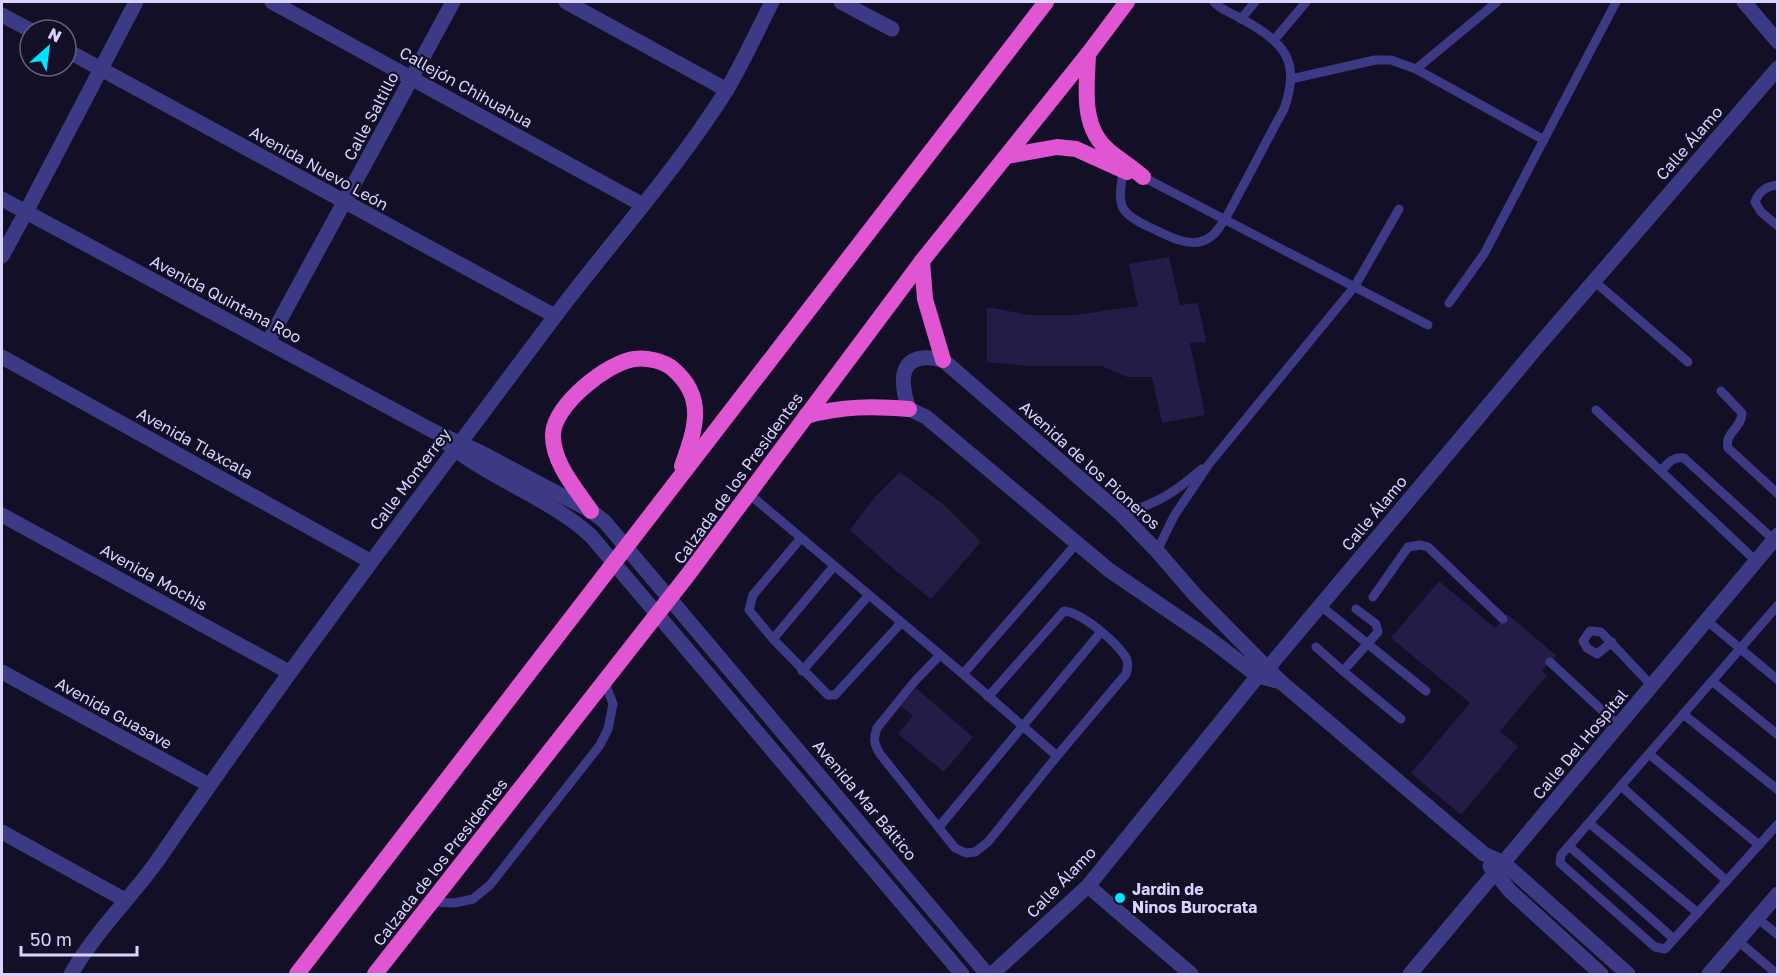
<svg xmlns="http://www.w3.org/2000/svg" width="1779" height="976" viewBox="0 0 1779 976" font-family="'Golos Text',sans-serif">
  <rect width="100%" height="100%" fill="#130f26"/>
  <g fill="#241b47">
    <path d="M1169 257 1180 305 1198 303 1206 342 1190 343 1205 415 1162 423 1152 377H1127L1102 366H1028L987 362V307L1030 315H1075L1138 306 1129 264Z"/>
    <path d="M900 472 943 504 981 542 931 599 889 565 850 530 874 498Z"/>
    <path d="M1439 581 1495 628 1507 614 1556 655 1542 671 1547 675 1500 731 1518 747 1461 815 1411 773 1470 703 1391 638Z"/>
    <path d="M916 688 973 737 944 772 898 734 913 716 901 706Z"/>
  </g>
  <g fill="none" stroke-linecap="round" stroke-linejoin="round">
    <g stroke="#3d3a85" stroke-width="9">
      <path d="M1241 19 1255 2"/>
      <path d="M1275 39 1306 2"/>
      <path d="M1416 69 1544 140"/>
      <path d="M1291 79 1375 60H1391L1416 69 1497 2"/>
      <path d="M1123 171C1119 202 1115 211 1147 226 1163 233 1182 245 1199 242 1205 241 1211 237 1215 233 1227 219 1234 202 1243 186 1257 160 1270 134 1284 109 1302 60 1283 42 1242 19 1232 13 1221 10 1214 2"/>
      <path d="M1143 177 1428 325"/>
      <path d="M1778 185C1766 186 1759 191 1755 202L1761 212 1778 226"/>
      <path d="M1594 281 1688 362"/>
      <path d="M1449 303 1484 254 1616 2"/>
      <path d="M1721 391 1742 413C1742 428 1724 433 1728 448L1778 494"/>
      <path d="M1596 410 1755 560"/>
      <path d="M1661 471C1668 463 1673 456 1684 458L1774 540"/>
      <path d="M749 494 963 674 1077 543"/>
      <path d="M1121 514C1157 504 1174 493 1202 469"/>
      <path d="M801 538 753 595 749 610 773 639 828 695H835L901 623"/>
      <path d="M1157 551 1174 516 1209 464 1355 286 1399 209"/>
      <path d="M1373 597 1408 547 1420 545 1428 547 1503 619"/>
      <path d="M1778 605 1561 855 1560 863 1655 947 1665 949 1778 824"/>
      <path d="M1321 606 1426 691"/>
      <path d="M1356 609 1376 624 1378 632 1343 671 1401 719"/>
      <path d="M1706 620 1778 680"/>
      <path d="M773 639 834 566"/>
      <path d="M1612 642 1597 654 1587 648 1583 641 1590 631 1601 632 1652 686"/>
      <path d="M1316 647 1343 671"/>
      <path d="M940 655 915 681 877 728C873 739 874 744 880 754L955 848 966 853 975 852 988 842 1057 756"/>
      <path d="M1550 662 1619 726"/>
      <path d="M802 671 869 595"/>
      <path d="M963 674 1057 756 1126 674C1128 668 1129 662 1125 656 1115 641 1081 612 1064 611L988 697"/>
      <path d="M1712 681 1778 735"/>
      <path d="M1683 714 1778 790"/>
      <path d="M1649 754 1759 845"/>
      <path d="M1621 786 1727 881"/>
      <path d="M1589 823 1698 913"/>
      <path d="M939 827 1101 632"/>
      <path d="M1569 846 1674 939"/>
      <path d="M431 902 454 903 473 899 490 885 600 745 608 729 613 704 604 681"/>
      <path d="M1757 918 1778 935"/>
      <path d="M1738 941 1777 974"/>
    </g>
    <g stroke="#3d3a85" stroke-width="15">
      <path d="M272 2 643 205"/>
      <path d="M566 2 727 90"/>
      <path d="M841 2 892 29"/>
      <path d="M1744 2 1778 42"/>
      <path d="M2 15 30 30"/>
      <path d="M66 50 555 316"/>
      <path d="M2 256 26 212"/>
      <path d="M268 342 453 2"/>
      <path d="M2 357 370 561"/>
      <path d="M2 515 289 672"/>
      <path d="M2 672 209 785"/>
      <path d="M2 832 125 900"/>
      <path d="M1088 886 1191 974"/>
      <path d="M71 974C95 932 130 899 158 860 284 675 419 498 553 319 610 243 675 172 726 91 743 63 757 31 772 2"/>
      <path d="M992 974 1088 886 1258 676 1268 668 1538 346 1778 68"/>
      <path d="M1709 974 1778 894"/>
    </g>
    <g stroke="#3d3a85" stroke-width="15">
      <path d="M2 199 433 431 480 452 591 511 604 521 987 974"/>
      <path d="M26 212 136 2"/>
      <path d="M442 439C486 478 549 497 591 536L962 974"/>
      <path d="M1281 682 1258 676 1207 637 1109 570 926 417 909 409C898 377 900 350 943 360L1121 514 1157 551 1195 595 1281 682 1484 854 1504 863 1628 974"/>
      <path d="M1490 866 1510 891 1601 974"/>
      <path d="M1410 974 1778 535"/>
    </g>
    <g stroke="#e055d1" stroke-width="16">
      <path d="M1088 54C1087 87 1080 127 1109 151 1120 160 1132 167 1143 177"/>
      <path d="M1007 156 1057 147 1076 149 1127 172"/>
      <path d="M922 261 925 299 943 360"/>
      <path d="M806 416C843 406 872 406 909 409"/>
      <path d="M591 511C576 489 552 462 553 434 554 405 607 363 634 359 646 357 664 361 673 369 707 398 695 430 682 466"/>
      <path d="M297 974 1046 2"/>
      <path d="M375 974 687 576 922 261 1088 54 1127 2"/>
    </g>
  </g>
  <circle fill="#00e5ff" stroke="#130f26" stroke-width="2" cx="1120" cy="898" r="6"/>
  <g text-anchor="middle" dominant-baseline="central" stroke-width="4.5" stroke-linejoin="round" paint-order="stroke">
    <g font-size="16" fill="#d9d4ff" stroke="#130f26">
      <text transform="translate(466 87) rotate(29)">Callejón Chihuahua</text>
      <text transform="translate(371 116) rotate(-62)">Calle Saltillo</text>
      <text transform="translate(1689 143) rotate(-49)">Calle Álamo</text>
      <text transform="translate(319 168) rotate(29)">Avenida Nuevo León</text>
      <text transform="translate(226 299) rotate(28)">Avenida Quintana Roo</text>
      <text transform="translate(195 443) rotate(29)">Avenida Tlaxcala</text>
      <text transform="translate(1090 465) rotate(42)">Avenida de los Pioneros</text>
      <text transform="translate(738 478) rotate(-54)">Calzada de los Presidentes</text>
      <text transform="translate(410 479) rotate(-53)">Calle Monterrey</text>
      <text transform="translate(1374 513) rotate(-50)">Calle Álamo</text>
      <text transform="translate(154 577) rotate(29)">Avenida Mochis</text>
      <text transform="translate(114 713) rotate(29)">Avenida Guasave</text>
      <text transform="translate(1580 744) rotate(-50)">Calle Del Hospital</text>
      <text transform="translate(865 800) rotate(50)">Avenida Mar Báltico</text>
      <text transform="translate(440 862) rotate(-52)">Calzada de los Presidentes</text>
      <text transform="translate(1061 882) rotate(-46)">Calle Álamo</text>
    </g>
    <g font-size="16" font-weight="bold" fill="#d9d4ff" stroke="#130f26" text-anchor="start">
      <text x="1132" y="889">Jardin de<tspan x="1132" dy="18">Ninos Burocrata</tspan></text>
    </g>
  </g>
  <rect width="1779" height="976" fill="none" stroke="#d9d4ff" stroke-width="6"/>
  <g transform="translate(48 48) rotate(28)"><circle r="28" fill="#130f26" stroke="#625e7d" stroke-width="1.5"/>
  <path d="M0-4.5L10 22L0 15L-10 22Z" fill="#00e5ff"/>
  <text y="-9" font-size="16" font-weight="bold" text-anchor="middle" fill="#d9d4ff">N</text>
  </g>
  <path d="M21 946v9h116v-9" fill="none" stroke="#d9d4ff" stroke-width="3"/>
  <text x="30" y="946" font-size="18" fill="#d9d4ff" stroke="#130f26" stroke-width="4.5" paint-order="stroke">50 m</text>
</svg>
